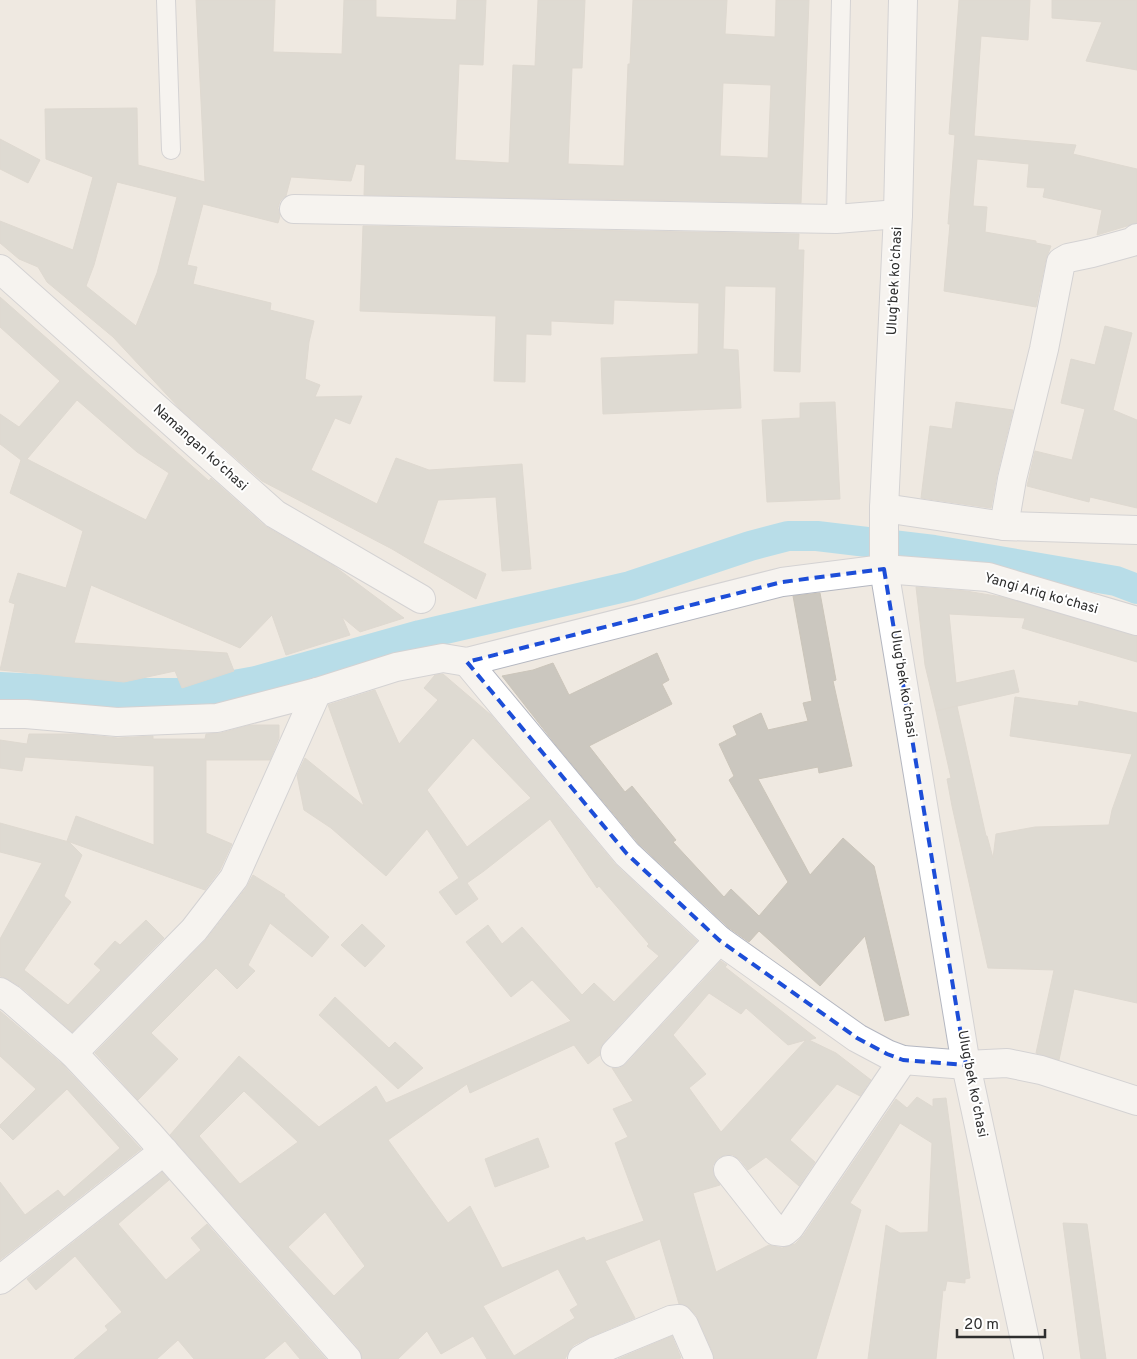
<svg xmlns="http://www.w3.org/2000/svg" width="1137" height="1359" viewBox="0 0 1137 1359" font-family="Overpass,sans-serif">
  <rect width="100%" height="100%" fill="#efe9e1"/>
  <g fill="none" stroke-linecap="round" stroke-linejoin="round">
    <path stroke="#75cff0" stroke-width="30" d="M0 687 119 693H190L256 681 420 635 630 586 750 546 788 536H817L934 550 1116 581 1137 589"/>
  </g>
  <g fill="#cbc7bf" stroke="#cbc5ba" fill-rule="evenodd">
    <path d="M196 0H275L273 52 342 54 344 0H376V17L456 20 457 0H486L483 65 459 64 455 160 509 163 513 65 535 66 538 0H585L582 68H572L568 164 624 166 628 64H630L633 0H727L725 34 775 37 776 0H809L801 203 364 195 365 165 356 164 351 181 291 177 286 196 280 201 278 208 280 216 278 223 203 204 187 265 197 267 193 284 271 303 270 310 314 321 309 342 305 379 320 385 315 397 362 396 350 424 335 418 311 470 377 504 396 458 429 470 522 464 531 569 502 571 496 497 438 500 423 543 486 574 476 599 392 549 262 481 181 410 113 337 47 282 38 267 19 259 0 243V221L73 250 93 177 46 159 45 109 137 108 138 165 205 182ZM723 83 771 85 768 158 720 156ZM117 182 177 197 157 273 136 326 86 286 94 265Z"/>
    <path d="M959 0H1030L1028 40 981 36 974 136 1076 145 1073 154 1137 169V223L1097 235 1102 210 1043 197 1045 188 1027 187 1029 164 977 159 973 206 987 207 985 232 1036 241V243L1051 246 1046 259 1036 307 944 291 950 224H948L955 135 949 134Z"/>
    <path d="M1052 0H1137V70L1086 61 1102 22 1052 18Z"/>
    <path d="M0 139 40 160 28 183 0 169Z"/>
    <path d="M363 226 799 234 798 250H804L800 372 774 371 776 287 725 286 723 349 738 350 741 408 603 414 601 358 698 354 699 303 614 300 613 324 551 321V335L526 334 525 382 494 381 496 316 360 311Z"/>
    <path d="M0 297 209 481 211 478 265 526 334 566 404 618 360 632 342 617 350 635 286 655 272 615 240 648 91 585 74 643 227 653 234 671 182 688 175 671 124 682 0 670 15 604 9 602 18 573 66 588 83 531 10 493 21 460 0 444V414L19 427 60 381 0 327ZM77 400 137 452 169 473 146 520 27 459Z"/>
    <path d="M1105 326 1132 333 1113 410 1137 420V508L1090 497 1089 502 1027 486 1035 451 1072 460 1085 409 1061 403 1071 359 1095 365Z"/>
    <path d="M835 402 840 499 767 502 762 420 800 418V403Z"/>
    <path d="M956 402 1013 410 997 475 991 508 921 498 930 426 952 429Z"/>
    <path d="M916 587 966 591 1002 597 1137 636V662L1022 628 1025 618 949 614 956 683 1014 670 1019 692 936 711 925 665Z"/>
    <path d="M820 593 836 680 833 681 852 766 819 773 818 767 758 779 810 875 843 838 874 866 909 1015 885 1021 865 936 820 986 759 931 749 942 729 928 638 843 556 745 502 676 533 670 553 663 569 695 657 653 669 680 662 684 672 704 589 746 625 792 632 786 676 840 673 842 724 897 731 889 759 916 788 882 729 780 734 776 719 744 737 735 733 726 761 713 768 730 808 721 803 703 812 701 793 596Z"/>
    <path d="M443 674 491 715 616 865 697 941 604 1042 600 1049V1055L588 1064 574 1045 470 1093 467 1084 388 1140 448 1223 470 1206 502 1268 584 1237 586 1241 644 1221 615 1143 628 1137 613 1109 633 1101 612 1068H620L626 1064 721 961 727 965 725 967 816 1038 809 1040 836 1053 871 1080 860 1096 837 1084 790 1140 815 1162 799 1186 766 1157 748 1170 740 1160 733 1155H725L718 1158 713 1165V1172L720 1185 693 1193 716 1272 769 1245 782 1248 795 1244 803 1236 896 1099 907 1108 917 1097 933 1107V1099L946 1098 970 1278 965 1279V1283L947 1281 945 1291 943 1290 936 1359H868L886 1225 900 1233 928 1232 932 1143 900 1123 850 1203 861 1210 816 1359H714L713 1353 696 1315 685 1305 679 1304 660 1239 605 1261 635 1318 590 1337 574 1345 569 1351 565 1359H487L473 1336 441 1354 427 1331 398 1359H362L359 1349 170 1135 239 1056 319 1127 376 1086 386 1103 571 1021 532 980 511 997 466 942 488 925 502 944 522 927 582 995 594 983 614 1002 659 956 647 946 649 944 599 886 597 888 550 819 484 871 467 883 478 899 456 915 439 892 459 878 427 829 386 876 331 828 304 810 297 775 305 758 364 806 328 705 375 690 399 744 438 700 424 688 435 675ZM473 738 531 798 467 847 427 790ZM709 993 741 1014 746 1008 788 1045 806 1040 721 1132 689 1088 706 1074 673 1035ZM244 1091 298 1142 240 1184 199 1136ZM325 1212 365 1266 334 1296 288 1247ZM558 1269 578 1305 570 1310 575 1318 514 1356 483 1306Z"/>
    <path d="M1015 697 1078 706 1079 701 1137 713V1003L1074 989 1059 1060 1036 1053 1054 970 988 968 952 806 947 779 951 778 936 711 957 706 986 836H987L993 858 996 834 1035 827 1109 825 1112 810 1132 754 1010 736Z"/>
    <path d="M250 725H279V738L270 760H206V833L232 844 220 870 205 890 67 841 76 816 154 845V766L25 757 22 771 0 768V740L27 744 29 734H79L118 738 153 736V739H205L206 734 221 733Z"/>
    <path d="M0 823 69 842 82 855 64 896 71 902 24 970 68 1005 101 970 94 964 115 941 120 945 146 920 164 938 72 1032 21 987 8 979 0 976V939L42 863 0 852Z"/>
    <path d="M253 875 285 895 284 896 329 937 312 957 270 923 248 965 255 971 237 989 216 968 151 1033 178 1059 138 1100 95 1053 205 941 246 888Z"/>
    <path d="M362 924 385 946 365 967 341 945Z"/>
    <path d="M335 997 389 1048 395 1042 423 1068 398 1089 319 1015Z"/>
    <path d="M0 1011 62 1064 141 1149 0 1260V1182L25 1215 58 1190 64 1197 120 1148 67 1089 13 1140 0 1127V1125L36 1089 0 1056Z"/>
    <path d="M538 1138 549 1167 495 1187 485 1159Z"/>
    <path d="M162 1172 169 1180 118 1224 166 1280 201 1250 191 1238 207 1224 326 1359H300L285 1341 264 1359H194L178 1340 157 1359H74L108 1330 105 1326 122 1312 75 1256 36 1290 27 1279Z"/>
    <path d="M1063 1223 1087 1224 1106 1359H1081Z"/>
    <path d="M672 1336 681 1358 677 1359H618Z"/>
  </g>
  <g fill="none" stroke-linecap="round" stroke-linejoin="round">
    <g stroke="#b4b7c1" stroke-width="20">
      <g id="lane">
        <path d="M166 0 171 150"/>
        <path d="M836 219 841 0"/>
      </g>
    </g>
    <g stroke="#b4b7c1" stroke-width="30">
      <g id="street">
        <path d="M294 209 836 219 898 214"/>
        <path d="M0 269 275 514 421 599"/>
        <path d="M884 508 1004 526 1137 530"/>
        <path d="M1004 526 1012 479 1044 349 1061 262 1068 258 1092 253 1132 242 1137 238"/>
        <path d="M467 662 627 854 719 940 857 1038 887 1054 903 1060 966 1065 1007 1063 1041 1070 1137 1101"/>
        <path d="M0 714H26L117 722 217 718 317 692 396 667 443 658 467 662 782 582 884 569 988 577 1137 621"/>
        <path d="M0 992 11 999 73 1053 148 1133 347 1359"/>
        <path d="M73 1053 194 930 234 878 317 692"/>
        <path d="M615 1053 719 940"/>
        <path d="M728 1170 776 1231 784 1232 790 1227 903 1060"/>
        <path d="M0 1280 164 1151"/>
        <path d="M582 1359 596 1351 671 1320 679 1319 684 1325 699 1359"/>
      </g>
    </g>
    <g stroke="#b4b7c1" stroke-width="30">
      <path id="secondary" d="M903 0 898 214 884 508V569L966 1065 1029 1359"/>
    </g>
    <use href="#lane" stroke="#fff" stroke-width="18"/>
    <use href="#street" stroke="#fff" stroke-width="28"/>
    <use href="#secondary" stroke="#fff" stroke-width="28"/>
  </g>
  <path d="M0 0H1137V1359H0ZM884 569 966 1065 903 1060 887 1054 857 1038 719 940 627 854 467 662 782 582Z" fill="#efe9e1" fill-opacity=".55" fill-rule="evenodd"/>
  <path fill="none" stroke="#1d4ed8" stroke-width="4" stroke-dasharray="10 6" stroke-linejoin="round" d="M884 569 966 1065 903 1060 887 1054 857 1038 719 940 627 854 467 662 782 582Z"/>
  <g text-anchor="middle" dominant-baseline="central" stroke-width="4" stroke-linejoin="round" paint-order="stroke">
    <g font-size="14" fill="#2e2e2e" stroke="#fff">
      <text transform="translate(895 281) rotate(-87)">Ulugʻbek koʻchasi</text>
      <text transform="translate(200 448) rotate(42)">Namangan koʻchasi</text>
      <text transform="translate(1041 594) rotate(16)">Yangi Ariq koʻchasi</text>
      <text transform="translate(903 684) rotate(81)">Ulugʻbek koʻchasi</text>
      <text transform="translate(972 1084) rotate(79)">Ulugʻbek koʻchasi</text>
    </g>
  </g>
  <path d="M957 1329v8h88v-8" fill="none" stroke="#2e2e2e" stroke-width="2.5"/>
  <text x="964" y="1329" font-size="15" fill="#2e2e2e" stroke="#ffffff" stroke-width="4" paint-order="stroke">20 m</text>
</svg>
